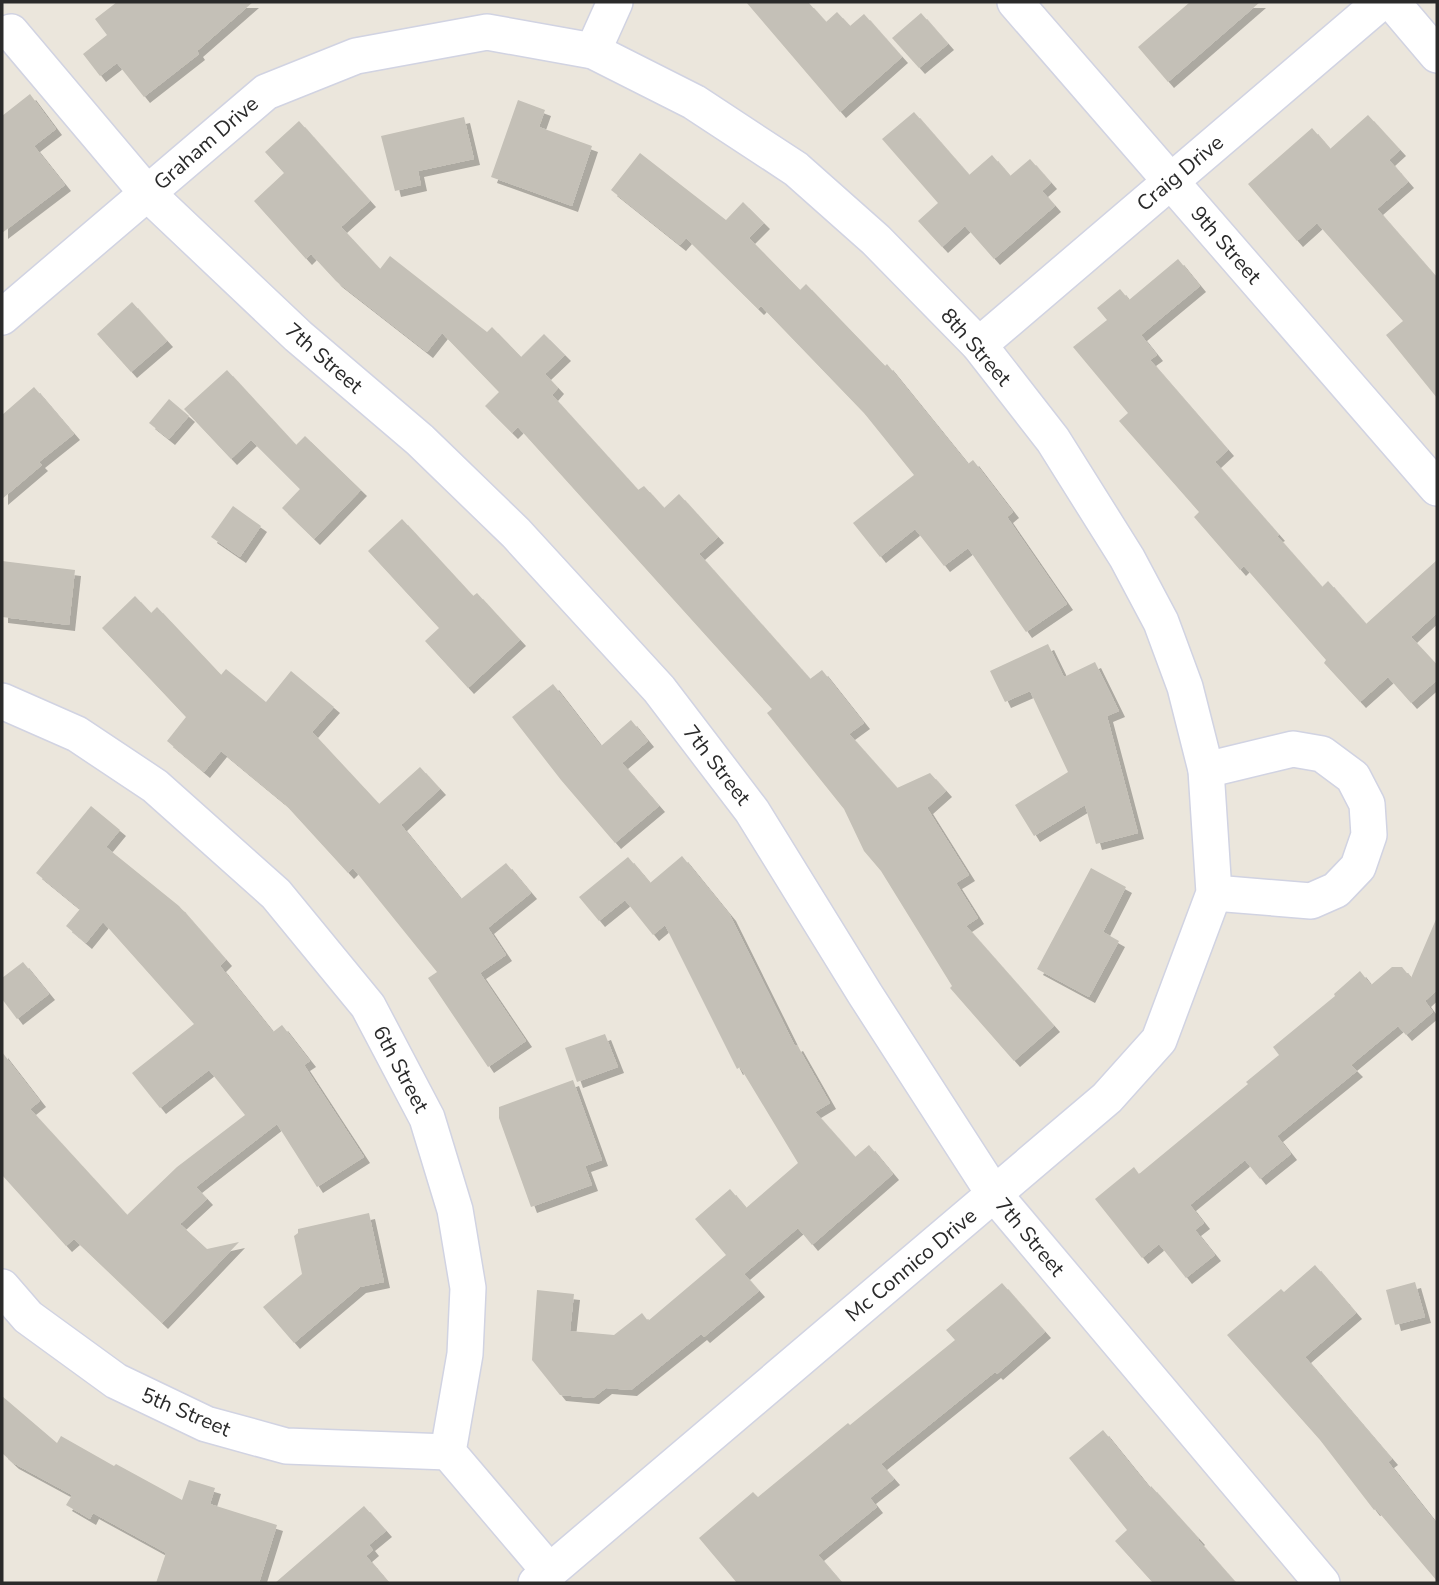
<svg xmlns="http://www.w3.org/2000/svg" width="1439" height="1585" viewBox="0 0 1439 1585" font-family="'Nunito Sans',sans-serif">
  <defs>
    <filter id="shadow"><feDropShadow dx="6" dy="6" stdDeviation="0" flood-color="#0004"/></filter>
  </defs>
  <rect width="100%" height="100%" fill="#ebe6dc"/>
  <g fill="#c4c0b7" filter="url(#shadow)">
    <path d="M117 2H253L197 51 199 54 144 97 117 63 100 76 83 54 107 35 95 19Z"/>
    <path d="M746 2H808L826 22 837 12 850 26 864 14 902 57 840 112Z"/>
    <path d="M1190 2H1260L1168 82 1138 47Z"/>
    <path d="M921 13 948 44 919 68 892 38Z"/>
    <path d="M30 94 56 129 34 146 65 185 2 233V116Z"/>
    <path d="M518 100 545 110 539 127 592 146 572 206 491 177Z"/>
    <path d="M914 112 969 175 992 155 1010 176 1030 159 1051 183 1042 191 1055 206 994 259 965 226 942 247 918 221 938 203 882 139Z"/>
    <path d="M1368 115 1400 150 1389 160 1408 182 1377 209 1437 278V398L1386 335 1403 321 1317 223 1297 241 1248 184 1312 128 1330 149Z"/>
    <path d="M464 117 474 159 418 171 421 185 395 191 381 136Z"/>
    <path d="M299 121 370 201 341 227 380 269 390 256 487 332 492 327 521 357 544 334 565 355 545 374 558 388 552 395 638 490 644 486 664 508 679 494 718 537 699 554 810 679 822 670 864 723 849 734 897 788 930 773 946 791 927 808 969 875 956 883 978 918 966 926 1054 1026 1014 1061 950 988 952 986 881 871 864 851 844 809 767 713 772 709 518 427 512 433 485 406 499 392 442 333 427 352 336 281 311 254 306 259 254 201 284 173 265 152Z"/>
    <path d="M640 153 726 220 743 202 764 223 749 238 800 290 806 284 885 366 887 364 968 464 973 460 1013 512 1007 517 1067 604 1026 632 968 548 944 566 915 529 880 557 853 523 914 475 864 413 761 306 758 309 686 238 680 245 611 190Z"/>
    <path d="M1178 259 1200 286 1141 335 1157 355 1150 360 1228 450 1215 462 1279 535 1277 536 1322 587 1328 581 1366 624 1437 560V613L1411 637 1437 665V680L1411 703 1388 677 1360 702 1324 663 1326 660 1244 566 1240 570 1194 517 1199 512 1119 421 1128 413 1073 347 1107 320 1097 308 1120 289 1129 300Z"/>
    <path d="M132 302 167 341 131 372 97 334Z"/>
    <path d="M227 370 296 445 305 436 361 490 314 539 282 508 300 489 251 440 231 459 184 409Z"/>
    <path d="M34 387 74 434 39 462 42 465 2 499V415Z"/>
    <path d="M169 399 189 416 169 439 149 423Z"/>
    <path d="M233 506 261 526 240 557 211 537Z"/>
    <path d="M402 519 473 596 477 593 520 640 468 688 425 641 439 628 368 551Z"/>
    <path d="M2 561 75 570 69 625 2 617Z"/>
    <path d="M135 596 151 613 157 607 221 675 226 669 266 702 291 671 334 707 312 732 379 804 420 767 440 789 401 825 461 899 506 863 531 893 488 928 506 955 480 973 526 1041 488 1067 428 978 437 972 353 868 348 873 284 803 221 751 204 772 167 741 186 717 102 628Z"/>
    <path d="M1048 644 1064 677 1095 662 1119 711 1107 716 1138 833 1096 844 1085 805 1034 836 1015 805 1068 772 1030 691 1005 702 990 671Z"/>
    <path d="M553 684 601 746 631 720 648 741 622 763 659 806 615 843 561 780 512 717Z"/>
    <path d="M91 806 120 830 106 847 179 906 226 960 220 966 273 1032 282 1025 310 1061 304 1065 364 1157 317 1187 277 1124 196 1187 207 1199 180 1224 207 1249 239 1242 162 1323 74 1239 66 1246 2 1175V1052L40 1101 30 1109 127 1215 177 1167 245 1115 209 1070 160 1108 132 1073 194 1024 103 922 86 943 66 926 80 909 36 873Z"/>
    <path d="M682 856 730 915 795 1046 797 1045 830 1103 815 1112 855 1157 869 1145 893 1174 812 1245 798 1228 744 1274 759 1291 704 1337 701 1334 631 1390 606 1388 593 1398 560 1395 532 1360 537 1290 574 1294 570 1331 614 1335 642 1313 648 1321 726 1255 695 1219 730 1189 746 1208 798 1163 740 1067 737 1069 665 925 653 935 625 900 599 921 579 897 628 857 650 883Z"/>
    <path d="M1091 868 1126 887 1103 932 1119 941 1089 997 1037 969Z"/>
    <path d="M1437 917V990L1425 1001 1433 1012 1406 1035 1398 1026 1351 1065 1357 1071 1277 1136 1291 1154 1260 1179 1245 1160 1190 1205 1204 1223 1195 1230 1215 1255 1186 1278 1159 1244 1142 1258 1095 1199 1134 1167 1139 1174 1248 1084 1246 1082 1279 1055 1273 1047 1335 996 1334 994 1360 971 1371 985 1392 967H1402L1411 978Z"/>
    <path d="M23 962 49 994 17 1019 2 999V978Z"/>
    <path d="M605 1034 618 1067 577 1082 565 1048Z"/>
    <path d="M573 1080 602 1160 585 1166 592 1185 531 1207 499 1118V1107Z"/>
    <path d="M369 1213 384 1282 360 1287 294 1343 263 1307 302 1274 294 1236 298 1233V1229Z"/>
    <path d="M1315 1265 1356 1313 1305 1357 1392 1459 1388 1462 1437 1524V1581L1376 1509 1374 1510 1320 1440 1227 1335 1281 1289 1284 1292Z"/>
    <path d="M1415 1282 1425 1317 1395 1325 1386 1290Z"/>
    <path d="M1002 1283 1045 1332 997 1374 995 1372 881 1464 894 1479 870 1498 877 1507 818 1555 842 1583H737L699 1538 753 1492 758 1497 848 1423 850 1425 955 1340 946 1330Z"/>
    <path d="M2 1396 57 1443 61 1436 114 1466 116 1464 182 1500 189 1480 215 1488 210 1504 277 1525 259 1583H156L166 1553 93 1513 90 1519 66 1505 72 1495 13 1463 2 1453Z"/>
    <path d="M1103 1430 1150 1488 1151 1486 1199 1539 1198 1540 1236 1583H1153L1115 1541 1127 1530 1069 1458Z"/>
    <path d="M364 1506 386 1531 369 1545 373 1550 366 1556 389 1583H275Z"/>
  </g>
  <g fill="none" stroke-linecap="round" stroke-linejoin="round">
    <g stroke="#d1d3e2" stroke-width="38">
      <g id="minor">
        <path d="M1015 2 1437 488"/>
        <path d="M1392 2 1437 55"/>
        <path d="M11 32 147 193 298 336 420 440 516 533 659 689 752 811 865 994 994 1194 1322 1583"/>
        <path d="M593 51 615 2"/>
        <path d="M2 317 266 92 356 56 487 32 593 51 694 102 796 169 876 240 979 345 1053 440 1127 558 1161 622 1185 687 1206 770 1214 893 1159 1040 1107 1098 536 1583"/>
        <path d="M979 345 1381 2"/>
        <path d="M2 701 77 734 155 786 276 894 368 1006 427 1118 455 1210 468 1288 465 1354 448 1452 550 1572"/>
        <path d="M1206 770 1293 749 1322 754 1353 777 1367 804 1369 835 1358 867 1336 890 1311 901 1214 893"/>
        <path d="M2 1287 28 1317 116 1381 206 1424 286 1446 448 1452"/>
      </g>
    </g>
    <use href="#minor" stroke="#fff" stroke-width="35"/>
  </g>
  <g text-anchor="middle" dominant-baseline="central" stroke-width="6" stroke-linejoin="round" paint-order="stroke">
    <g font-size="21" fill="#2a2a2a" stroke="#fff">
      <text transform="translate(206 143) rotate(-41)">Graham Drive</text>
      <text transform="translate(1180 173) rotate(-40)">Craig Drive</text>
      <text transform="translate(1226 245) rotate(49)">9th Street</text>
      <text transform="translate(976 347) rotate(49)">8th Street</text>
      <text transform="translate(324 358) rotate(41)">7th Street</text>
      <text transform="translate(717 765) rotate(52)">7th Street</text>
      <text transform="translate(401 1069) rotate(62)">6th Street</text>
      <text transform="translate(1030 1237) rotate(50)">7th Street</text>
      <text transform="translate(911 1265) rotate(-40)">Mc Connico Drive</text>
      <text transform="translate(186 1412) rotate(23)">5th Street</text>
    </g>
  </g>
  <rect width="1439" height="1585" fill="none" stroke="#2a2a2a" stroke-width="7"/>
</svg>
